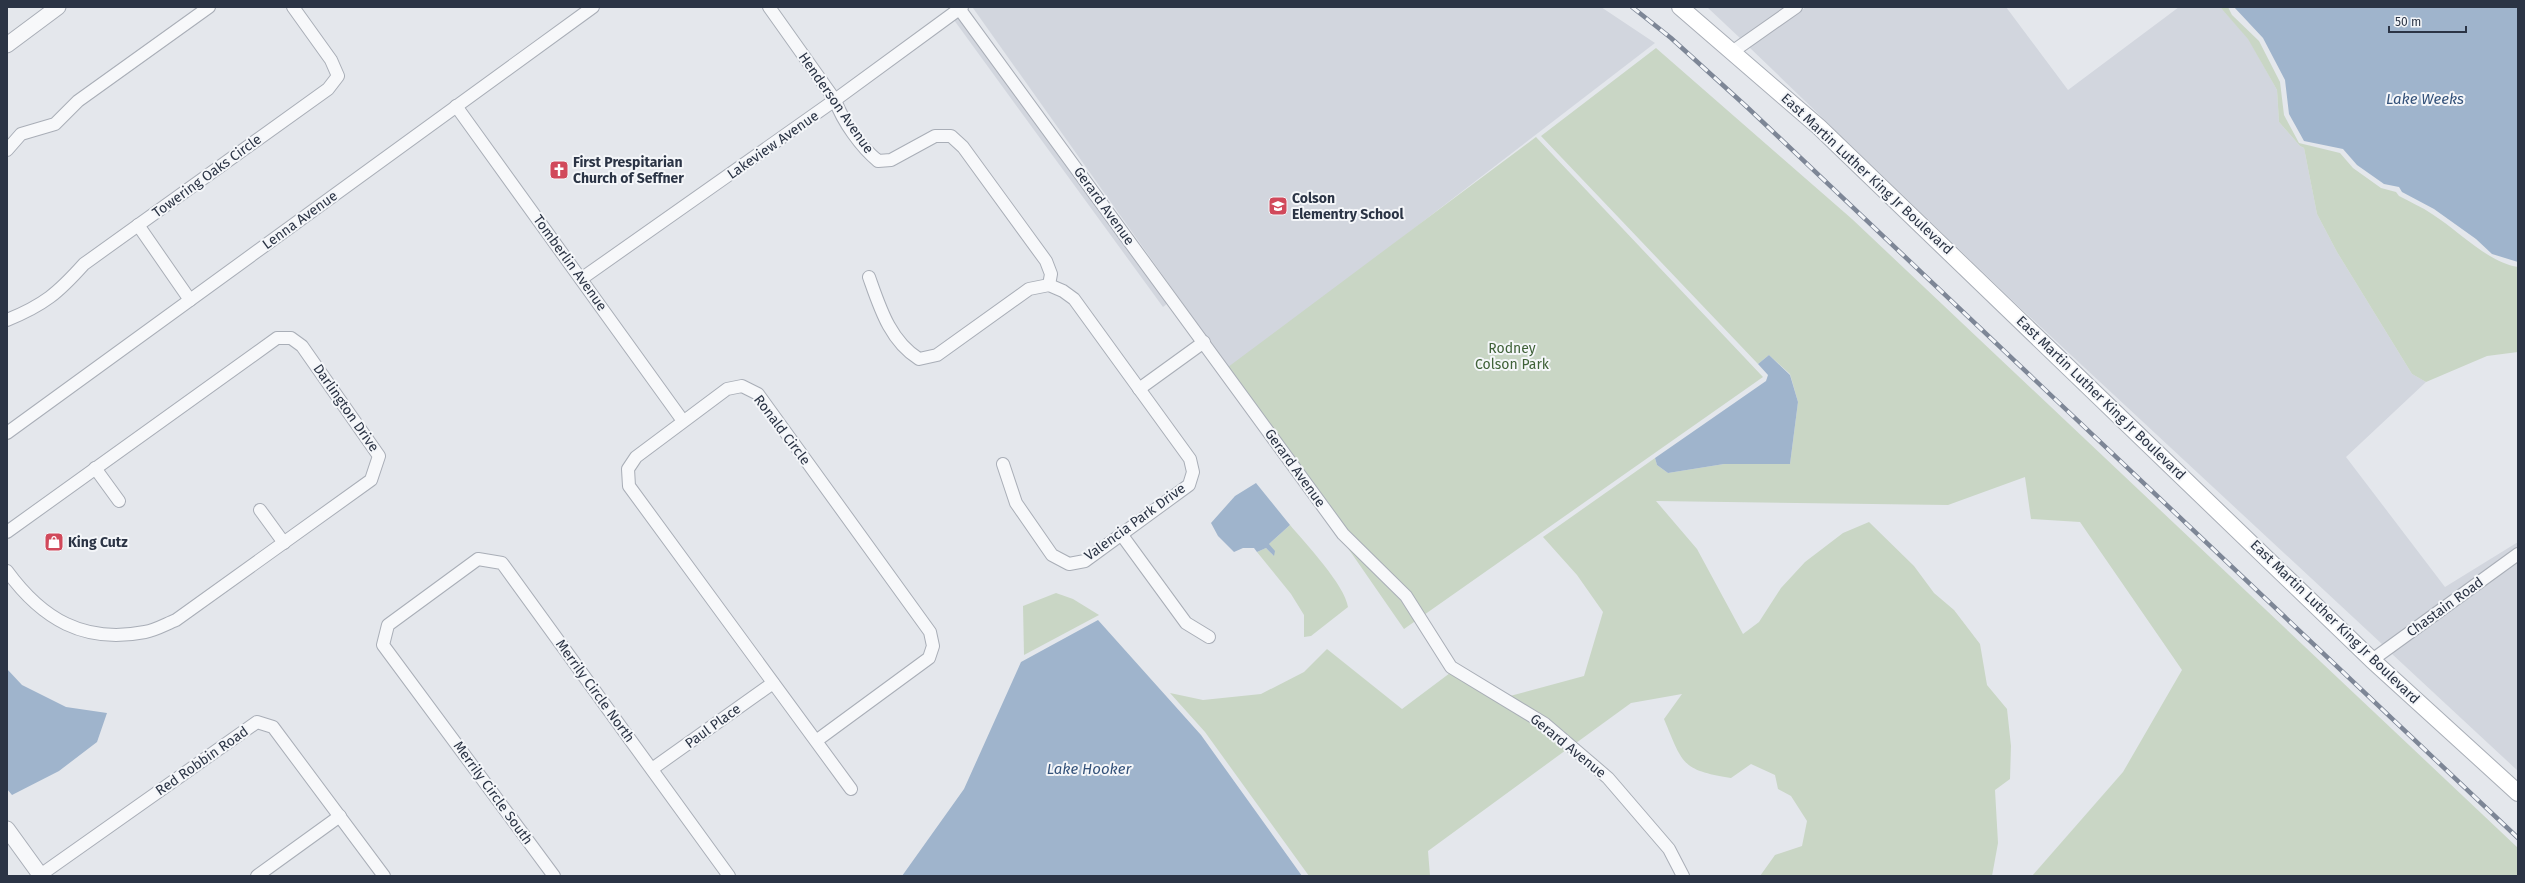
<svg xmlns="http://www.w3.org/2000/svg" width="2525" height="883" viewBox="0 0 2525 883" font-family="'Fira Sans',sans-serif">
  <rect width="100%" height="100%" fill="#e4e7ec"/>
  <g fill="#d2d6de">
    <path d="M974 7H1601L1655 43 1230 370 973 8Z"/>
    <path d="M1707 7H1787L1741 39Z"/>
    <path d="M1806 7H2006L2068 90 2179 7H2220L2248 38 2277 90 2279 122 2300 146 2304 148 2317 214 2337 252 2412 374 2426 382 2346 457 2445 587 2518 542V547L2383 645 2016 304 1749 47Z"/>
    <path d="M958 17 1168 303 1163 307 954 20Z"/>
    <path d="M2518 560V771L2391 653Z"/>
  </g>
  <g fill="#c9d6c5">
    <path d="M2220 7H2228L2232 15 2259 41 2280 82 2284 115 2299 143 2340 153 2353 168 2381 188 2396 192 2399 196C2410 202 2422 207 2432 214 2459 231 2487 262 2518 267V352L2487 356 2426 382 2412 374 2337 252 2317 214 2304 148 2300 146 2279 122 2277 90 2248 39Z"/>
    <path d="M1656 48 1852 219 2518 848V876H2032L2123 772 2182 670 2080 522 2031 519 2025 477 1948 505 1656 501 1697 549 1743 634 1759 622 1781 588 1805 562 1843 533 1869 522 1914 566 1934 593 1954 610 1980 644 1987 685 2007 709 2011 746 2010 779 1995 790 1998 843 1992 876H1760L1775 855 1802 846 1807 821 1791 796 1778 789 1775 775 1751 764 1731 778C1681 770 1683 764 1664 719L1682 694 1631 703 1576 743 1549 719 1510 696 1584 676 1603 612 1577 575 1543 537 1655 458 1657 465 1668 473 1724 464H1790L1798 402 1790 374 1769 355 1758 364 1541 136Z"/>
    <path d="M1536 137 1763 377 1404 629 1307 489 1220 373Z"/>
    <path d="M1290 525C1305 543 1345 585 1348 607L1311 636 1304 637V615L1291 594 1257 552 1266 548 1274 556 1269 544Z"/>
    <path d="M1056 593 1073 599 1099 615 1024 655 1023 606Z"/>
    <path d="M1327 649 1402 709 1450 673 1541 728 1566 750 1428 851 1430 876H1309L1205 732 1170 693 1203 700 1261 694 1304 672Z"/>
  </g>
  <g fill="#9fb4cc">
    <path d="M2234 7H2518V262L2492 254 2476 239 2434 209 2402 192 2399 187 2384 184 2357 165 2343 149 2304 141 2289 114 2285 80 2263 38Z"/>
    <path d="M1769 355 1790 375 1798 402 1790 464H1724L1668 473 1657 465 1655 458 1766 381 1768 375 1758 364Z"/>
    <path d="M1256 483 1290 525 1269 544 1275 551 1274 556 1266 548 1257 552 1254 548H1243L1234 552 1218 536 1211 523 1235 496Z"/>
    <path d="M1098 620 1201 735 1302 876H902L964 789 1021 662Z"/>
    <path d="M7 669 22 685 66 707 107 713 97 742 59 771 12 795 7 789Z"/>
  </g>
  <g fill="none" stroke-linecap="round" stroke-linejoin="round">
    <g stroke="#a9aeb7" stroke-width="14">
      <g id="minor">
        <path d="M769 7 835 100C843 122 861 147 878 161L891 160 935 136H951L963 147 1046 261 1051 274 1049 285"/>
        <path d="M958 7 1343 534 1406 596 1451 667 1545 724 1608 778 1669 849 1683 876"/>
        <path d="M1732 52 1796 7"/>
        <path d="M456 106 683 421"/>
        <path d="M7 150 21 134 55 124 78 101 209 7"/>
        <path d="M138 225 190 300"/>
        <path d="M869 277C880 308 890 341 919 359L937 355 1029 289 1049 285 1063 291 1074 299 1190 459 1193 472 1189 485 1085 561 1069 564 1052 555 1016 503 1003 464"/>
        <path d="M581 279 835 100 962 7"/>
        <path d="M7 320C44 305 58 293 84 264L328 89 338 76 331 60 293 7"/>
        <path d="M1139 389 1204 342"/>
        <path d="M7 433 593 7"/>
        <path d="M95 468 119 501"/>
        <path d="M260 510 284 543"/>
        <path d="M7 532 277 338H291L302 346 379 456 371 480 176 620C166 624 156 630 145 632 84 644 42 619 7 571"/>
        <path d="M1121 534 1186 623 1209 637"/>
        <path d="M2372 660 2518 554"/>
        <path d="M816 741 929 658 933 646 930 632 758 394 742 386 727 389 636 457 628 469 629 486 851 789"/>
        <path d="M652 769 773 683"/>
        <path d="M39 876 257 722 273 727 384 876"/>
        <path d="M257 876 340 816"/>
        <path d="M554 876 383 645 388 625 478 559 502 563 729 876"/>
      </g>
    </g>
    <g stroke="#a9aeb7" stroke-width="17">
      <g id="tertiary">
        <path d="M7 45 58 7"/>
        <path d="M7 829 41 876"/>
      </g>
    </g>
    <g stroke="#a9aeb7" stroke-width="18">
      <path id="secondary" d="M1680 7 1819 127 2372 660 2518 793"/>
    </g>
    <use href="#minor" stroke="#f7f8fa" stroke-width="12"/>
    <use href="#tertiary" stroke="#f7f8fa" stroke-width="15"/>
    <use href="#secondary" stroke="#fff" stroke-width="16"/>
    <g stroke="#7d8696" stroke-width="4.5">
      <path id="rail" d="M1632 7 1671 38 1748 108 2518 838"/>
    </g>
    <use href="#rail" stroke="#f4f6f9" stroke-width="3" stroke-dasharray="9" stroke-linecap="butt"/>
  </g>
  <defs>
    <g id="church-square" transform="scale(1)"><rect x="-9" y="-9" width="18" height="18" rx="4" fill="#d1495b" stroke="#f4f6f9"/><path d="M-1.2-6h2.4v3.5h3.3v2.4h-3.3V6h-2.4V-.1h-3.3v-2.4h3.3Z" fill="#fff"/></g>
    <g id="school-square" transform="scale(1)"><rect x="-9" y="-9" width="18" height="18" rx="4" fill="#d1495b" stroke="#f4f6f9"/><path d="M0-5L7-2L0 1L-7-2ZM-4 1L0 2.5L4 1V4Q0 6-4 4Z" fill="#fff"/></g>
    <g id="shop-square" transform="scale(1)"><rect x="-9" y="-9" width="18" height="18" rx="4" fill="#d1495b" stroke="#f4f6f9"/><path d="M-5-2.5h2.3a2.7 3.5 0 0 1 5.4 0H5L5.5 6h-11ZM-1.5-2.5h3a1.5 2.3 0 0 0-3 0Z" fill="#fff"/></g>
  </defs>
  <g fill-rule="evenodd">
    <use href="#church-square" x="559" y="170"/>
    <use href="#school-square" x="1278" y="206"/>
    <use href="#shop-square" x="54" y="542"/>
  </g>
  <g text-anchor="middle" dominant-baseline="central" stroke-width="4" stroke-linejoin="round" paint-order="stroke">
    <g font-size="14" fill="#2b3445" stroke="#f4f6f9">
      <text transform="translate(836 103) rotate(55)">Henderson Avenue</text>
      <text transform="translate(773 145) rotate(-35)">Lakeview Avenue</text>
      <text transform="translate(1867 174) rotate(43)">East Martin Luther King Jr Boulevard</text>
      <text transform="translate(207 176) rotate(-36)">Towering Oaks Circle</text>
      <text transform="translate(1104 206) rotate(54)">Gerard Avenue</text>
      <text transform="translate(300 220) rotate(-36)">Lenna Avenue</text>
      <text transform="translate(570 263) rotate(54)">Tomberlin Avenue</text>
      <text transform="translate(2101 398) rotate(44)">East Martin Luther King Jr Boulevard</text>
      <text transform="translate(346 408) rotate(55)">Darlington Drive</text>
      <text transform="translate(782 430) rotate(53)">Ronald Circle</text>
      <text transform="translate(1295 468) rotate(54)">Gerard Avenue</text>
      <text transform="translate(1135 522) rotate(-36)">Valencia Park Drive</text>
      <text transform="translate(2445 607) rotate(-36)">Chastain Road</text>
      <text transform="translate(2335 622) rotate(44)">East Martin Luther King Jr Boulevard</text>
      <text transform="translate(595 691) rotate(54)">Merrily Circle North</text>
      <text transform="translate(713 726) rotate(-36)">Paul Place</text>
      <text transform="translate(1568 746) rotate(39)">Gerard Avenue</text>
      <text transform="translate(202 761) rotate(-35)">Red Robbin Road</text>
      <text transform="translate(493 793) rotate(54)">Merrily Circle South</text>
    </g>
    <g font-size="14" font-weight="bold" fill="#2b3445" stroke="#f4f6f9" text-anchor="start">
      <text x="573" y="162">First Prespitarian<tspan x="573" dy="16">Church of Seffner</tspan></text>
      <text x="1292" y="198">Colson<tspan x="1292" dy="16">Elementry School</tspan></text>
      <text x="68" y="542">King Cutz</text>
    </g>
    <g font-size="14" fill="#3f6138" stroke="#f4f6f9">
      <text x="1512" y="348">Rodney<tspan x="1512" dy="16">Colson Park</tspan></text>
    </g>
    <g font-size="15" font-style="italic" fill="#34527a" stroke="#f4f6f9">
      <text x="2425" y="99">Lake Weeks</text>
      <text x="1089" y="769">Lake Hooker</text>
    </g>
  </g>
  <rect width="2525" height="883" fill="none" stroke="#2b3445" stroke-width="16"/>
  <path d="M2389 26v6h77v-6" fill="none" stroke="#2b3445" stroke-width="2"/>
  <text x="2395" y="26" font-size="12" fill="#2b3445" stroke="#f4f6f9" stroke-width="3" paint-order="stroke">50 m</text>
</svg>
